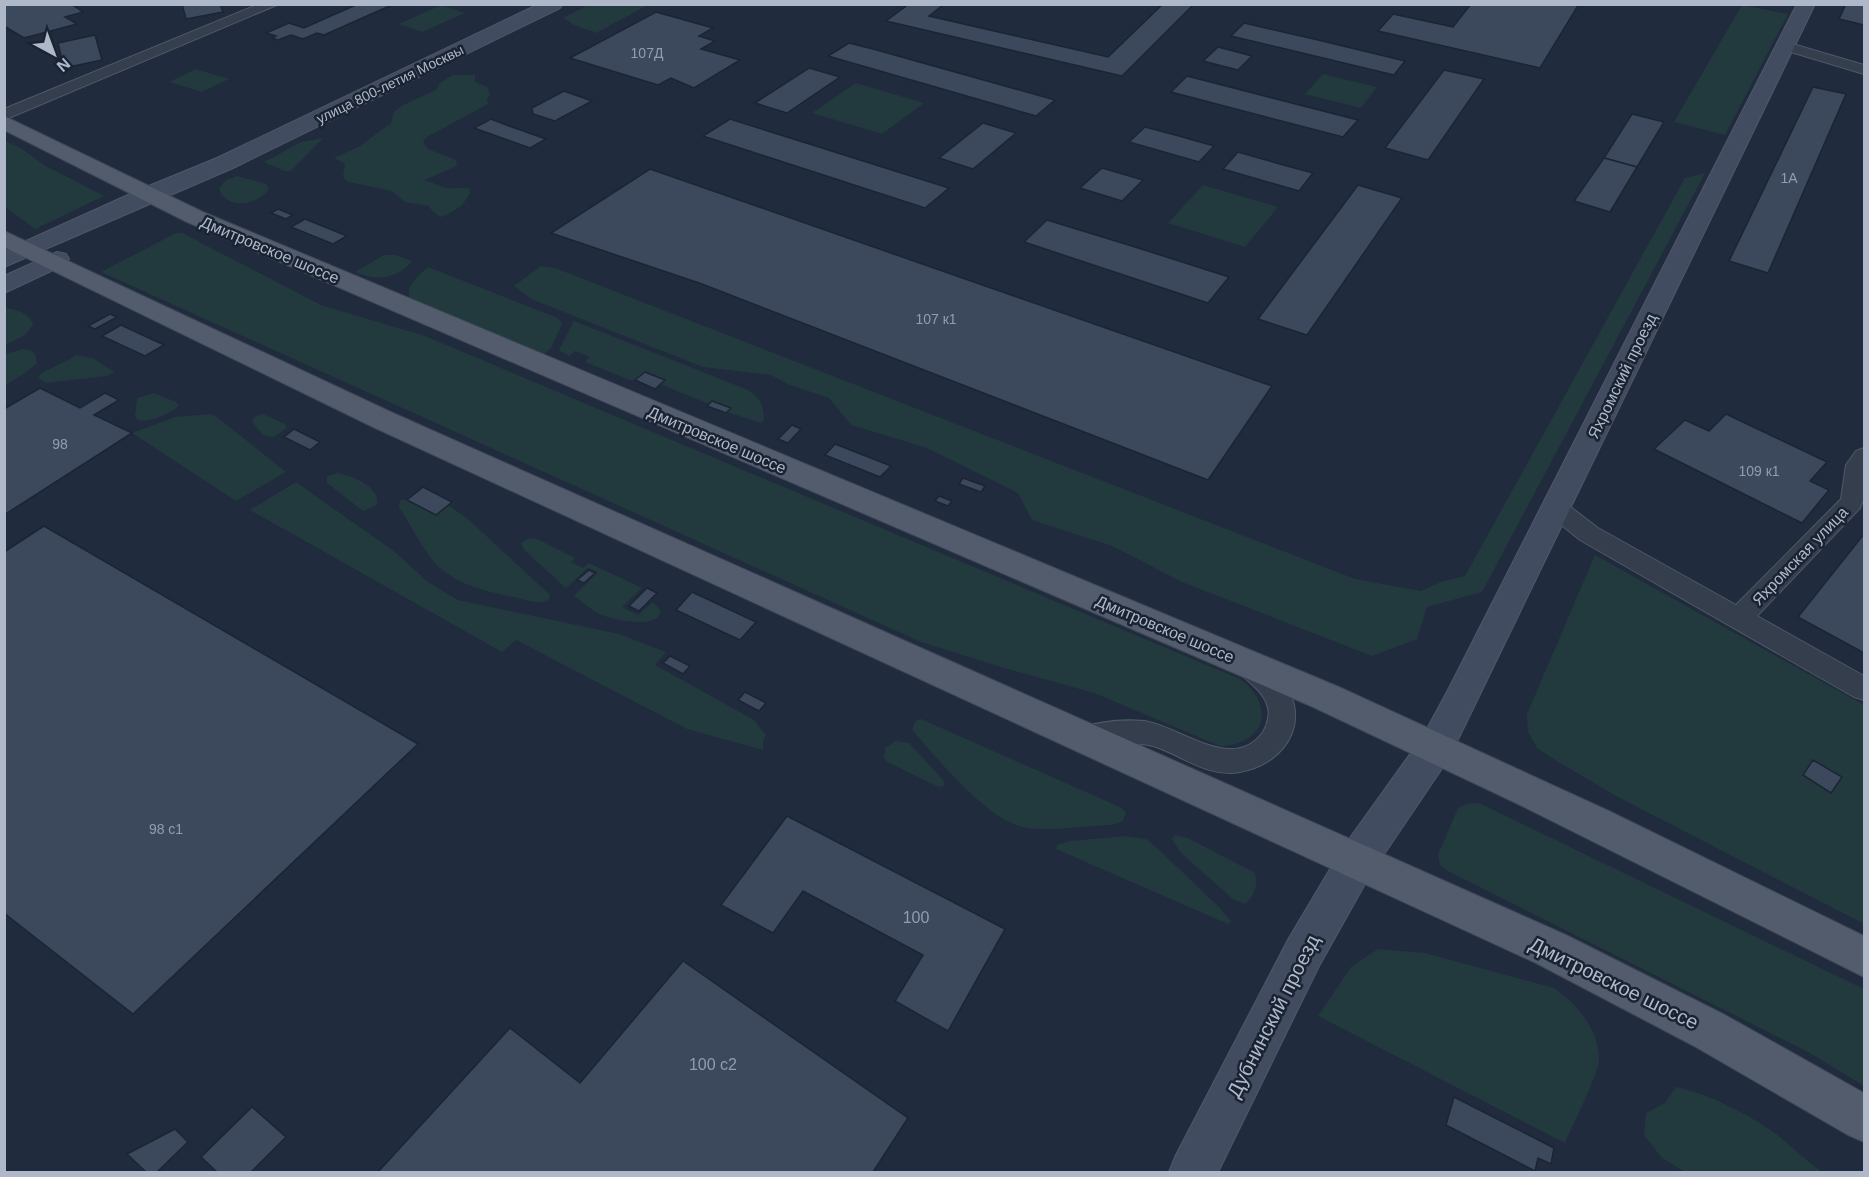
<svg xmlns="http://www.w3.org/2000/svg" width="1869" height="1177" viewBox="0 0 1869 1177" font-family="Arial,sans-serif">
  <rect width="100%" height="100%" fill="#202b3d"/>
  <g fill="#223a3e">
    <path d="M441 5 465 13 422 32 399 24Z"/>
    <path d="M588 5V4L648 5 596 33 574 25 563 18Z"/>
    <path d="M1742 5 1788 14 1725 135 1674 122Z"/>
    <path d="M196 69 229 79 202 92 169 82Z"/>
    <path d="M1323 74 1377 87 1361 108 1305 94Z"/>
    <path d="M453 75H475V82L487 87 490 95 487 99 488 104 427 137 423 142 428 149 456 160 457 166 422 181C435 181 436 186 446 188 455 189 462 186 471 189 465 206 457 210 441 217L433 212 429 206 405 202 392 191 348 182 343 177 345 164 334 158 360 146 391 123 394 112 403 105 436 90 440 83Z"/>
    <path d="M856 83 924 103 882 134 812 113Z"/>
    <path d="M323 138 291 171H284L264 162 301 142Z"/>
    <path d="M5 141 21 148 44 165 104 196 35 229 5 207Z"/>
    <path d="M1705 173 1482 592 1427 607 1417 639 1372 656 1182 582 1112 546 1032 520 1018 493 927 448 851 425 829 398 790 385 771 375 703 367 531 299 514 286 541 266 555 268 1355 579 1421 591 1441 582 1465 576 1685 178Z"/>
    <path d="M237 176 266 184 269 189C258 205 227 211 219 189L226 180Z"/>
    <path d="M1203 185 1278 207 1245 247 1168 223Z"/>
    <path d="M176 233H182L321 305 425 336 1240 679C1276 705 1266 745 1220 746L1094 693 1001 667 921 642 101 272Z"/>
    <path d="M384 255H396L412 261C396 280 376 281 355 272Z"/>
    <path d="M428 267 558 318 562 324 551 348 541 357 411 302C403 287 417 277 428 267Z"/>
    <path d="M4 308C16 309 30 313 33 325L25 335 5 345Z"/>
    <path d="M574 321 748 390C760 398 764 405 764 420L761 423 727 412 730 408 712 401 709 404 660 384 665 380 646 372 635 380H630L585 362 590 357 575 351 569 356 559 350Z"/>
    <path d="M23 349 30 350 35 354 37 363 24 374 5 385V354Z"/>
    <path d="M77 355 93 358 114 372 107 376 46 383 38 378 42 373Z"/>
    <path d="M154 393 176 402 179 406C170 414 148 423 137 420L135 416 137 398Z"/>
    <path d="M210 414 217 417 286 472 236 501 132 433 175 417Z"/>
    <path d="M263 414 285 424 287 428 274 437 263 435 252 422 254 417Z"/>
    <path d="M339 473C353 477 381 487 377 505L363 511 327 483V476Z"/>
    <path d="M296 482 395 552 428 582 458 600 619 634 666 652 655 665 754 720 766 735 763 741V750L687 729 516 640 502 652 250 510Z"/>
    <path d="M400 500H407L436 515 448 505 468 519 550 595 549 599C542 606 528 600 518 598 489 592 451 585 431 558 419 542 410 524 399 507Z"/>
    <path d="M529 538 537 539 575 558 571 562 583 568 589 563 642 588 622 607 638 615 653 602 661 611 658 617C648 627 615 620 602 615 592 611 583 602 574 596L598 572 588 568 566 588 524 550 521 543Z"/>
    <path d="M1595 555 1864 705V924L1616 796 1555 760 1537 748 1528 732 1527 714Z"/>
    <path d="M921 719 1120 807 1126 812 1123 821 1112 825C1087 826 1046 832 1023 827 987 820 937 758 912 730L915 721Z"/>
    <path d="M896 741 909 743 944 781 945 786 939 787 887 762 884 757 885 748Z"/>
    <path d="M1479 803 1864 989V1086L1810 1053 1446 870 1440 865 1438 855 1458 808 1467 804Z"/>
    <path d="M1175 835 1188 838 1255 873C1258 885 1255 895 1245 904L1234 900 1180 852 1172 839Z"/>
    <path d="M1125 836 1146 839 1156 847 1219 907 1231 921 1228 924 1056 849 1057 845 1070 841Z"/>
    <path d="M1378 949 1425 953 1554 988C1577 1003 1600 1031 1599 1061 1598 1074 1572 1127 1565 1143L1318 1016 1351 967Z"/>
    <path d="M1676 1087C1711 1095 1747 1113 1776 1134 1792 1146 1806 1161 1822 1172H1685L1662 1158 1644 1135 1646 1113 1665 1103Z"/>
  </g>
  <g fill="#3c495d" stroke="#1b2534" stroke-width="1.5">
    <path d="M4 4H71L83 12 65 17 77 24 24 38 4 26Z"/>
    <path d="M182 4H220L223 12 186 19Z"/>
    <path d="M358 4H394L324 35 317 33 303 39 291 35 278 40 272 38 276 36 266 33 289 23 304 28Z"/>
    <path d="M909 4H944L929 16 1108 57 1163 4H1194L1122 76 886 21Z"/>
    <path d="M1471 4H1579L1540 68 1378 31 1393 14 1453 27Z"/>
    <path d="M1846 4H1864V25L1839 19Z"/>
    <path d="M656 12 713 28 699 36 715 41 701 49 740 60 694 88 671 78 658 85 570 58Z"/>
    <path d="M1244 23 1318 40 1405 61 1394 75 1231 36Z"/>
    <path d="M95 35 102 60 64 68 58 43Z"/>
    <path d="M849 43 873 49 1055 100 1036 116 828 56Z"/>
    <path d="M1218 47 1252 56 1238 70 1203 61Z"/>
    <path d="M809 68 840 77 787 113 755 103Z"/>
    <path d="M1444 70 1484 79 1428 160 1385 148Z"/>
    <path d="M1187 76 1358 120 1343 137 1171 92Z"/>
    <path d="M1813 87 1846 94 1768 273 1729 261Z"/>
    <path d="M564 91 592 101 555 121 533 114 532 108Z"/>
    <path d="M1632 114 1664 122 1637 167 1604 158Z"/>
    <path d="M491 119 509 126 546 139 530 148 474 128Z"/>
    <path d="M730 119 841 154 949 188 925 208 703 136Z"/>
    <path d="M983 123 1016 133 973 169 939 158Z"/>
    <path d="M1145 127 1179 136 1214 146 1199 162 1129 142Z"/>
    <path d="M1238 152 1276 163 1313 173 1299 191 1223 169Z"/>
    <path d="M1604 158 1637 167 1610 212 1574 201Z"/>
    <path d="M1102 168 1143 180 1122 201 1080 188Z"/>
    <path d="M650 169 1272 386 1208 480 702 284 551 233Z"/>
    <path d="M1358 185 1402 198 1307 335 1258 319Z"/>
    <path d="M278 209 293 215 286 219 271 213Z"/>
    <path d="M305 219 347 236 333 244 291 227Z"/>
    <path d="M1047 220 1135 247 1229 277 1208 303 1024 242Z"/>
    <path d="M110 314 117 317 95 329 88 326Z"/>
    <path d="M121 325 164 345 145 356 102 336Z"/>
    <path d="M645 372 665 380 655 389 635 380Z"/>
    <path d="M40 388 80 408 105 393 119 400 94 415 132 433 4 515V409Z"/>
    <path d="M712 401 731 408 726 413 707 406Z"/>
    <path d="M1726 414 1827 462 1810 481 1829 490 1802 523 1654 449 1685 420 1709 431Z"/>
    <path d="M792 425 801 429 788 443 778 439Z"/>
    <path d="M294 429 320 442 310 450 284 437Z"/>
    <path d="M835 444 891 466 880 477 825 455Z"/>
    <path d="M963 478 985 486 981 492 959 484Z"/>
    <path d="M423 487 452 502 436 515 407 500Z"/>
    <path d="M939 496 952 501 948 506 935 501Z"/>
    <path d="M44 526 418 744 133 1014 4 913V552Z"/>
    <path d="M1864 534V653L1798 617Z"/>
    <path d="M589 570 595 573 584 583 577 580Z"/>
    <path d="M647 588 657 593 639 611 629 606Z"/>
    <path d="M692 592 756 622 740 640 676 610Z"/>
    <path d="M670 656 690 666 683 674 663 663Z"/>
    <path d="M745 692 766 703 759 711 738 700Z"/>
    <path d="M1813 760 1842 777 1831 793 1803 775Z"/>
    <path d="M787 816 1005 929 948 1031 895 1001 923 955 803 891 773 933 721 905Z"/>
    <path d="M683 961 908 1118 873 1172H378L510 1028 580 1083Z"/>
    <path d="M1454 1097 1554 1148 1551 1164 1538 1158 1535 1171 1446 1125Z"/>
    <path d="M252 1107 286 1137 251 1172H217L201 1157Z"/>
    <path d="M175 1129 188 1142 157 1172H146L127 1154Z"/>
  </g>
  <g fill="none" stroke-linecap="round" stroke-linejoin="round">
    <g stroke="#4f5868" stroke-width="2">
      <g id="street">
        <path d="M259 4H279L4 120V109Z"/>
        <path d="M1786 42 1864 65V74L1781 49 1779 46Z"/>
        <path d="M1864 448V498L1860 508 1757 616 1864 676V700L1854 697 1580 540 1548 514 1544 508 1548 502 1556 500 1564 502 1598 528 1736 605 1841 499 1846 465 1856 451Z"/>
        <path d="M1250 656C1261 660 1268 666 1276 674 1315 713 1290 763 1240 772 1207 778 1182 755 1153 746 1128 739 1100 754 1076 745L1072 737 1076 729C1097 722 1122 719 1144 721 1180 726 1233 774 1263 732 1268 724 1271 711 1266 702 1260 687 1244 681 1236 667L1240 659Z"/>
      </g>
    </g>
    <g stroke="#4f5868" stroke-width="2">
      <g id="secondary">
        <path d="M539 4H563L560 8 233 168 4 267V251L139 190 217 158Z"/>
        <path d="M1797 4H1815L1449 758 1370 875 1319 966 1218 1172H1169L1176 1155 1289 938 1342 849 1423 736 1447 692Z"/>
        <path d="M57 252 66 254 69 259 66 264 4 293V276Z"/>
      </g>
    </g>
    <g stroke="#3d4756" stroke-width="2">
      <g id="primary">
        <path d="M4 116 203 212 1339 687 1611 812 1864 936V977L1516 803 1313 707 187 222 4 130Z"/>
        <path d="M4 231 393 413 1566 935 1725 1015 1864 1093V1142L1848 1135 1694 1046 1536 963 373 427 4 247Z"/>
      </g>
    </g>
    <use href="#street" fill="#343e4d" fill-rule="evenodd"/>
    <use href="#secondary" fill="#424c60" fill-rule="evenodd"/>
    <use href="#primary" fill="#525c6d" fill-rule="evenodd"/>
  </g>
  <g text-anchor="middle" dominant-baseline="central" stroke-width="5" stroke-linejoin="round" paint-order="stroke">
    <g font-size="14" fill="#929cae">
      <text x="647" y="53">107Д</text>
      <text x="1789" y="178">1А</text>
      <text x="936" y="319">107 к1</text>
      <text x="60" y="444">98</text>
      <text x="1759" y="471">109 к1</text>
      <text x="166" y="829">98 с1</text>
    </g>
    <g font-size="14" fill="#afb8c9" stroke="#192331">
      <text transform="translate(390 84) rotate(-26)">улица 800-летия Москвы</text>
    </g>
    <g font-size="16" fill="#afb8c9" stroke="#192331">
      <text transform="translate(270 250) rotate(23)">Дмитровское шоссе</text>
      <text transform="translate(1622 376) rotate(-64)">Яхромский проезд</text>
      <text transform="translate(717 440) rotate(23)">Дмитровское шоссе</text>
      <text transform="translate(1800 556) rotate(-46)">Яхромская улица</text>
      <text transform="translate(1165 629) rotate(23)">Дмитровское шоссе</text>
    </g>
    <g font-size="16" fill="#929cae">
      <text x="916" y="917">100</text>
      <text x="713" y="1064">100 с2</text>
    </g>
    <g font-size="20" fill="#afb8c9" stroke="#192331">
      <text transform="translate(1614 983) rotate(26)">Дмитровское шоссе</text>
      <text transform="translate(1273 1016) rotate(-63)">Дубнинский проезд</text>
    </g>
  </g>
  <rect width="1869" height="1177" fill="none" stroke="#afb8c9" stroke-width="12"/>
  <g transform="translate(54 54) rotate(139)" stroke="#192331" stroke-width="4.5" paint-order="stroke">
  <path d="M0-4.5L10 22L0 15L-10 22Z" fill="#afb8c9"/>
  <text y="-9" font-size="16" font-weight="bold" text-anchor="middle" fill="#afb8c9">N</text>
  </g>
</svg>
